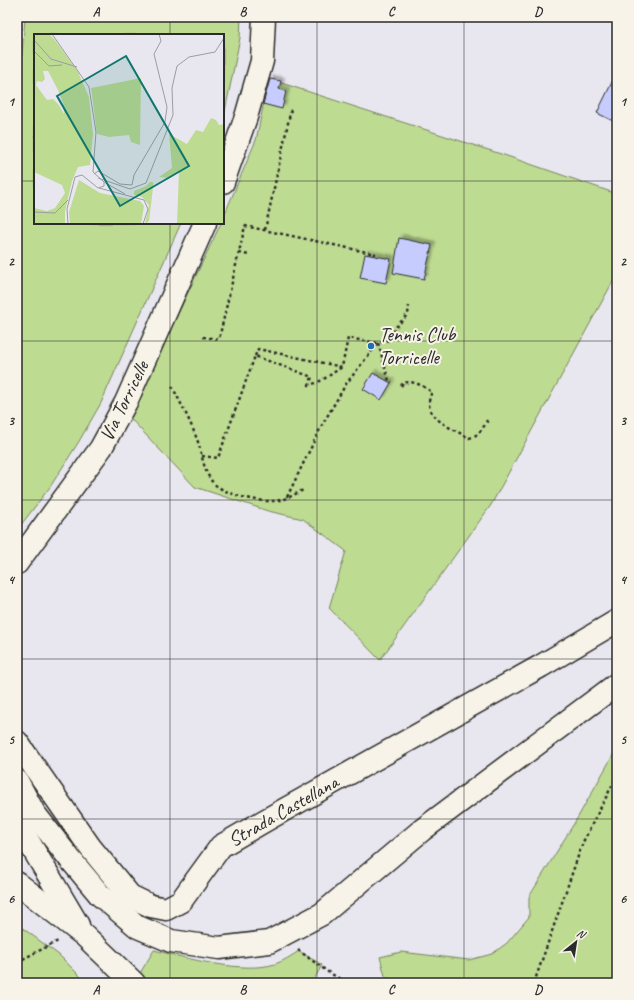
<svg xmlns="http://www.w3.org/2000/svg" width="634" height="1000" viewBox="0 0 634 1000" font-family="Caveat,sans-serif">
  <defs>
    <filter id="shadow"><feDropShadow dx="3.5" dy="-3.5" stdDeviation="1" flood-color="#0004"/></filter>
  </defs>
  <rect width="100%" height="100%" fill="#e8e7ef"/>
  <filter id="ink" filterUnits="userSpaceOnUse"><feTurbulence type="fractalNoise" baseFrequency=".025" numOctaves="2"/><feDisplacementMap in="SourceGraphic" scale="8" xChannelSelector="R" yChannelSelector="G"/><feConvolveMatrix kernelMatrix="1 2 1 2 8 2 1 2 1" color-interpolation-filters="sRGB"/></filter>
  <g filter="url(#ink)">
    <g fill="#bedb92" stroke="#74835e">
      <path d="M25 17H241L240 38 223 121V35H35V223H181L101 403 78 443 50 487 17 530V77L21 67Z"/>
      <path d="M269 79 504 155 617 194V274L491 505 380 660 329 608 346 551 303 519 268 511 195 487 129 417 221 223H223V218L256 140Z"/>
      <path d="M617 748V983H396L385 976 380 957 401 952 469 960 492 954 507 943 529 917V897L578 817Z"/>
      <path d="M17 924 59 955 87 983H17Z"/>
      <path d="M154 950C186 958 243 974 275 964 284 961 291 956 299 951L322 965 312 983H144L137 978Z"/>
    </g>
    <g fill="#c6ccfe" stroke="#2b2b2b" filter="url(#shadow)">
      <path d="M617 72V123L597 113Z"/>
      <path d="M270 79 281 81 279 89 286 91 282 109 263 104Z"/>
      <path d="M399 238 432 245 424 279 393 273Z"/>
      <path d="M365 254 391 259 386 283 360 278Z"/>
      <path d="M373 373 391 383 381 400 363 389Z"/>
    </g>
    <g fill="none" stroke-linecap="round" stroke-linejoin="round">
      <g stroke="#2b2b2b" stroke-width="25">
        <g id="minor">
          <path d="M17 742 90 847 130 896 151 906 166 909 181 901 221 846 266 820 541 666 617 621"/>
          <path d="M17 781 34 813 70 859 100 895 138 927 171 941 219 948 269 942 322 914 422 830 617 684"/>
        </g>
      </g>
      <g stroke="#2b2b2b" stroke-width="25">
        <g id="tertiary">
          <path d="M223 182 246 117 262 61 264 17"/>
          <path d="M17 563 101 448 126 402 205 223"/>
          <path d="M17 822 78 925"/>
          <path d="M17 883 85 936 134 983"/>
        </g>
      </g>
      <g stroke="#2b2b2b" stroke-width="2.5" stroke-dasharray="3 3" stroke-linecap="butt">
        <path d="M265 230 291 109"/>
        <path d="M239 253 249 255"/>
        <path d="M203 337 219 339 245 226 376 254"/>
        <path d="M378 343 389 381 392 382"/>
        <path d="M255 356 258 349 342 367"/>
        <path d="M172 386C182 406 192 424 199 445 202 456 204 470 211 480 220 494 257 502 273 501 284 501 295 494 305 489"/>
        <path d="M401 386 403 383C414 380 423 386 432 392 419 417 452 428 469 438 478 436 482 429 487 422L485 418"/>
        <path d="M202 456 218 458 255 356 312 377 309 385C322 382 331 374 342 367L348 338 378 343 389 340 396 327 408 314 409 306"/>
        <path d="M287 497 321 427 346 384 378 343"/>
        <path d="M298 950 328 972 347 983"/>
        <path d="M17 960H21L58 941"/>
        <path d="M534 983 583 842 617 776"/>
      </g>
      <use href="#minor" stroke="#f7f3e8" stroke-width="22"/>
      <use href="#tertiary" stroke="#f7f3e8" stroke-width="22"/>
    </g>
  </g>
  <path fill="none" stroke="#2b2b2b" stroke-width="1" stroke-opacity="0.55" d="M170 17V35M317 17V983M464 17V983M17 181H35M223 181H617M170 223V983M17 341H617M17 500H617M17 659H617M17 819H617"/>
  <circle fill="#1f6fb2" stroke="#f7f3e8" stroke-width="1.5" cx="371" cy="346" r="4"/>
  <g text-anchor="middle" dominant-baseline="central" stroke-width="4" stroke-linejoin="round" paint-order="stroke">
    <g font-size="20" fill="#2b2b2b" stroke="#f7f3e8" text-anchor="start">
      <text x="379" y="334">Tennis Club<tspan x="379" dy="23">Torricelle</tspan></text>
    </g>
    <g font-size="20" fill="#2b2b2b" stroke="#f7f3e8">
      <text transform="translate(124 401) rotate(-64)">Via Torricelle</text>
      <text transform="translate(283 811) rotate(-30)">Strada Castellana</text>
    </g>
  </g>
  <g transform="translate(34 34)">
    <rect width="190" height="190" fill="#e8e7ef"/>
    <path d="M0 0H15L21 6 44 38 55 63 59 100 56 131 44 133 38 147 31 177V190H0V174L13 177 21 174 31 159 28 151 0 138ZM9 37H14L24 56 29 69 30 80 25 71 19 65 13 66 2 51 3 47 8 48 11 45ZM107 44 106 111 97 108 95 101 75 103 63 100 57 54ZM177 84 182 86 185 91 190 90V190H143L145 137 136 144 125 143 138 134 135 100 153 110 162 96 169 98ZM45 146 66 159 106 167 110 172 107 190H36L35 178ZM116 148H119V154L115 187 111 190 115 171 108 163 100 161V157L112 152Z" fill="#bedb92" fill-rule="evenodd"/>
    <path fill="none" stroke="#9c9ca1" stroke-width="1" d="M18 0 55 53 62 98 59 138 70 148 91 160M0 6 17 25 43 33M0 17 15 32 28 31M60 140 64 137 86 150 98 151 100 141 131 88 133 73 120 20 127 7 125 0M64 144 96 155 112 149 139 81 138 54 143 32 155 23 181 18 190 4M65 154 110 166 114 175 109 190M0 178 21 179 34 166M34 190 33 175 41 143 48 141 64 154 70 152V148"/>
    <path fill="#0f766e" fill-opacity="0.15" stroke="#0f766e" stroke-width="2" d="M92 22 155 132 86 172 23 62Z"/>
    <rect width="190" height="190" fill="none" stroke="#2b2b2b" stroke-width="2"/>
  </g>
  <rect width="634" height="1000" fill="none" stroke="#f7f3e8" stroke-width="44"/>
  <g transform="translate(576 942) rotate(30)" stroke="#f7f3e8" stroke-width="3" paint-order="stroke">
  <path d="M0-3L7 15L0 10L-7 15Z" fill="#2b2b2b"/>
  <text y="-6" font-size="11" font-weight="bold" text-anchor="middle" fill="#2b2b2b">N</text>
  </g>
  <rect x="22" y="22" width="590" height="956" fill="none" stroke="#2b2b2b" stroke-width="1.5"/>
  <g font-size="13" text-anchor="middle" font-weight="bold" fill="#2b2b2b">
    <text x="96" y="16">A</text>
    <text x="243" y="16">B</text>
    <text x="391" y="16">C</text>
    <text x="538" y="16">D</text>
    <text x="11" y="106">1</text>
    <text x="623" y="106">1</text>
    <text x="11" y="266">2</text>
    <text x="623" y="266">2</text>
    <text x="11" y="425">3</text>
    <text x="623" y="425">3</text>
    <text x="11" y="584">4</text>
    <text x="623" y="584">4</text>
    <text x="11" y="744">5</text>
    <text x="623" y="744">5</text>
    <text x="11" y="903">6</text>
    <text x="623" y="903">6</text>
    <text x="96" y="994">A</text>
    <text x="243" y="994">B</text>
    <text x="391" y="994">C</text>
    <text x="538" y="994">D</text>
  </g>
</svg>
